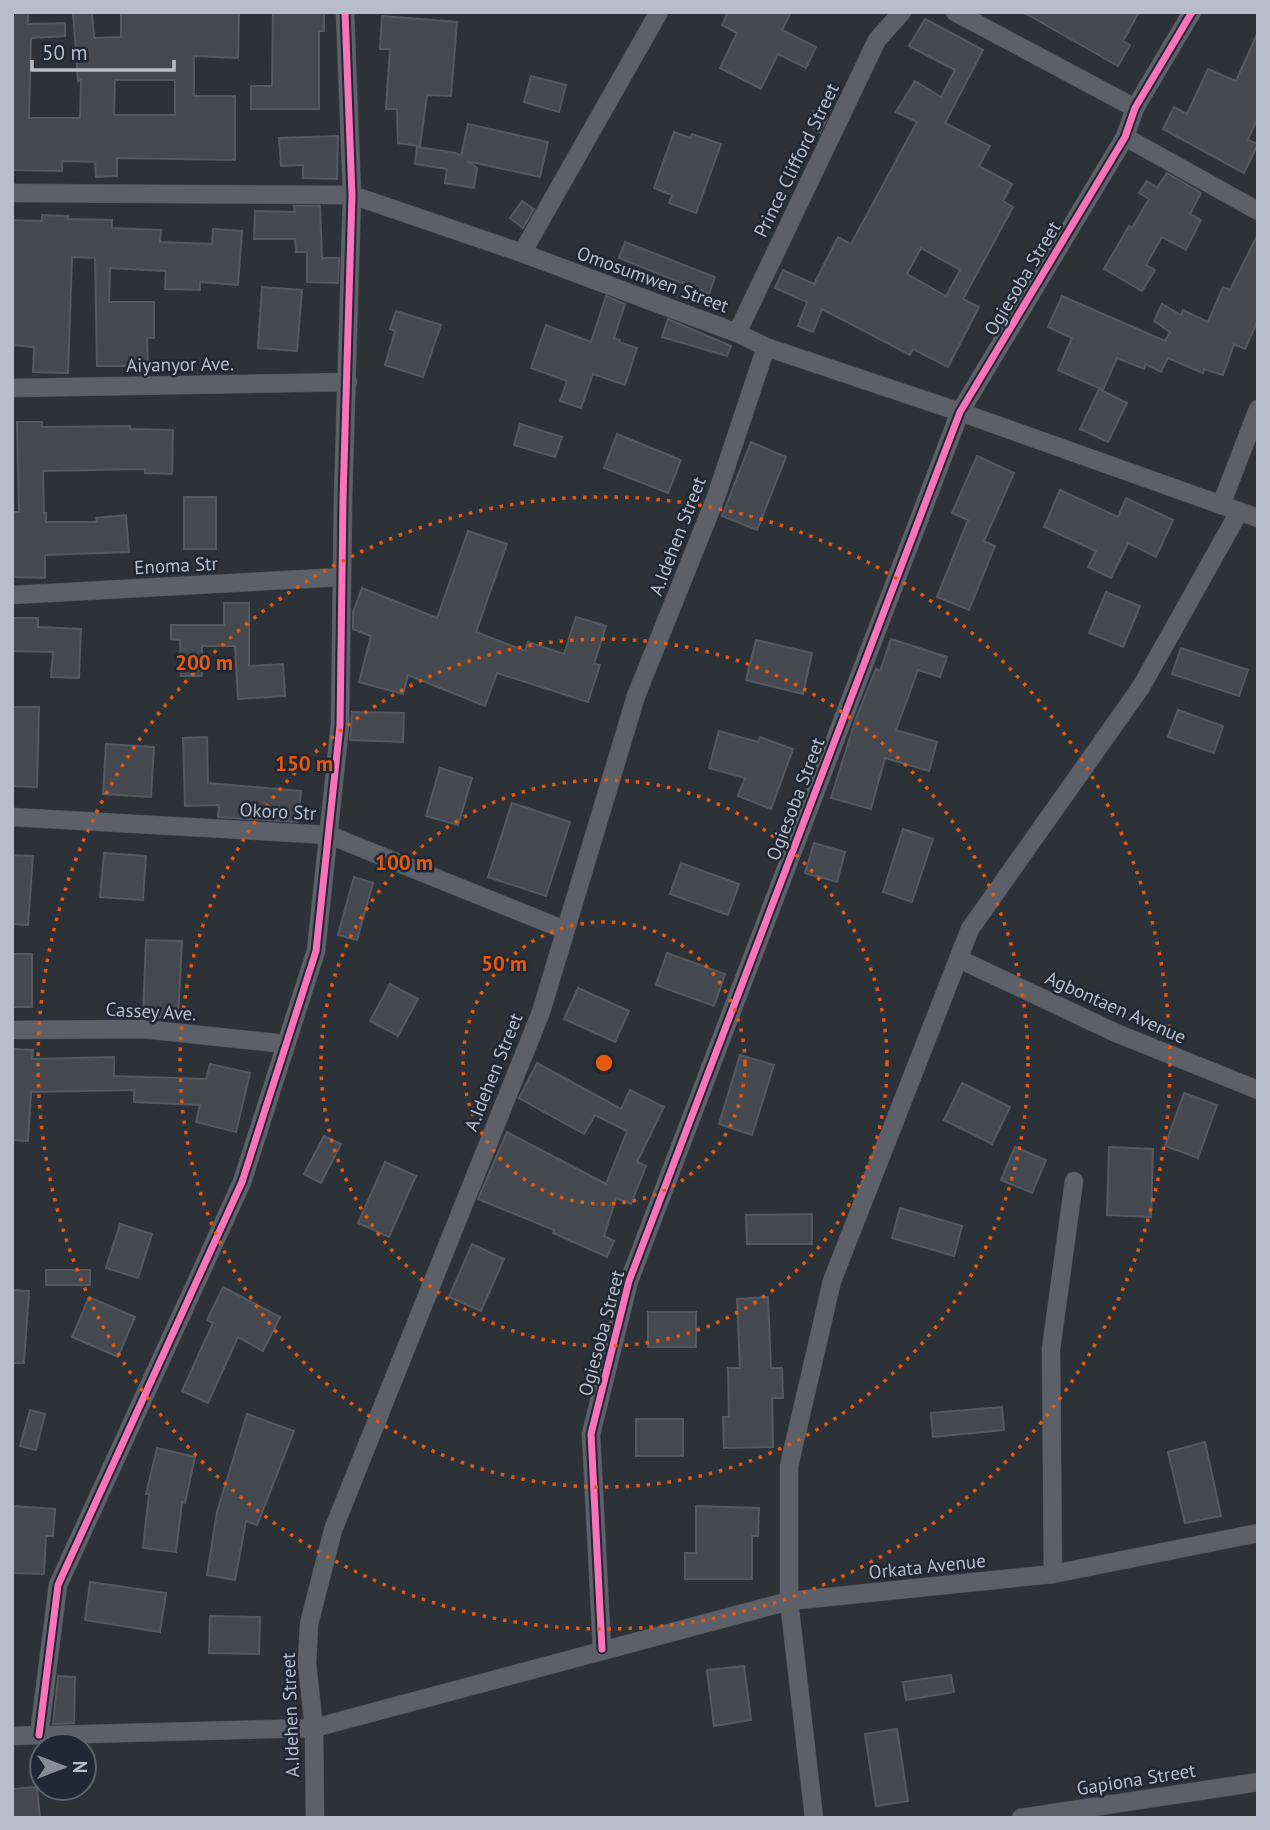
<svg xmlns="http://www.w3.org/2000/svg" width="1270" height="1830" viewBox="0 0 1270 1830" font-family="'PT Sans',sans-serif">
  <rect width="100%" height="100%" fill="#2d3239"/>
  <g fill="#45494f" stroke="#545961" stroke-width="2" fill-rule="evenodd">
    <path d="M12 12H28V24L65 23V36L31 38 29 118H80L81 80 78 81 73 12H92L94 38 121 37V12H239L238 58 194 56V96H235V160L117 158V176L96 177 95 162 62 161V171L12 170ZM115 80H175V115H114Z"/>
    <path d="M273 12H324V31H319V109H251V86H272Z"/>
    <path d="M728 12H791L782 30 816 47 806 68 778 54 761 89 720 68 737 33 722 25Z"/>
    <path d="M1023 12H1139L1123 41 1130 45 1118 66Z"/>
    <path d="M382 16 457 22 451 96 427 95 420 146 398 143 397 109H386L390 49H380Z"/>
    <path d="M925 19 983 50 945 123 990 146 979 166 1012 184 1003 201 1013 207 963 299 979 307 948 367 913 349 910 355 822 309 813 332 798 326 807 302 775 288 783 270 814 284 838 237 851 244 917 122 896 112 915 81 941 97 955 70 909 46ZM921 248 960 270 946 296 907 274Z"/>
    <path d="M1258 32V117L1248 140 1258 144 1244 173 1163 129 1174 107 1187 114 1208 69 1236 81Z"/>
    <path d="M531 76 566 85 559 112 524 102Z"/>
    <path d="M813 111 827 119 820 132 806 123Z"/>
    <path d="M468 124 548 142 540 177 467 161 477 168 474 188 445 183 447 169 415 164 417 147 456 153 461 156Z"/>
    <path d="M674 132 690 138 692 134 721 144 696 213 669 203 672 195 654 188Z"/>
    <path d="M338 136 337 179 303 178V165L281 166 279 138Z"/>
    <path d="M1167 173 1201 193 1190 214 1201 220 1186 250 1162 237 1146 265 1155 270 1142 291 1104 269 1129 226 1132 228 1149 199 1139 193 1147 181 1157 188Z"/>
    <path d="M522 201 534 209 523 228 510 218Z"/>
    <path d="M294 206H320L322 258H339L338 283 307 282V252H296L295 239H254L255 211 295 212Z"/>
    <path d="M42 215 68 216V219L112 220V228L161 230 160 242 212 244 213 229 242 231 238 285 200 282V290L165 289 166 271 110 268 109 302H154V338H147L148 366H97L95 258 72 257 68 373 33 372 34 347 12 345V220L42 221Z"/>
    <path d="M1258 234V320L1245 349 1234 344 1223 375 1204 369 1203 373 1168 358 1161 372 1146 364 1144 369 1117 358 1103 390 1058 370 1072 338 1048 327 1062 296 1165 341 1170 332 1154 321 1162 304 1181 315 1183 310 1208 322 1223 287 1230 290Z"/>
    <path d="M625 242 715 277 709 294 619 258Z"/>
    <path d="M262 287 302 290 297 351 258 348Z"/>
    <path d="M606 296 625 304 614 338 620 340 619 342 637 348 625 385 593 374 581 408 560 401 567 381 531 368 546 325 591 342Z"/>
    <path d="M396 311 441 325 423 377 385 365 395 331 390 329Z"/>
    <path d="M668 319 731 346 727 356 662 337Z"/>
    <path d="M1099 389 1127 403 1108 442 1080 429Z"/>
    <path d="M17 422H42V427L130 426V429L173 430 172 474 145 473V469L43 471 44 513H46V522H97L96 518 126 515 129 552 45 555V578L12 577V512H19Z"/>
    <path d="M520 424 562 437 555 457 514 445Z"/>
    <path d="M617 434 681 460 668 493 604 468Z"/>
    <path d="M751 442 786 457 757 530 722 516Z"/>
    <path d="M977 456 1014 473 984 541 995 546 969 610 937 597 968 520 952 513Z"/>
    <path d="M1060 490 1118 517 1126 498 1173 520 1156 557 1128 543 1111 578 1088 567 1096 551 1044 527Z"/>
    <rect x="184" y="497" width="32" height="52"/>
    <path d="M468 531 507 544 476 632 525 651 528 642 564 654 576 617 606 626 594 664 600 665 588 702 497 673 485 706 408 675 403 694 359 682 371 636 353 629V612L362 588 437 618Z"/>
    <path d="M1106 592 1140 606 1123 647 1089 633Z"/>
    <path d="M224 603H249V666L283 664 285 696 238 699 235 646H202V676H181L180 640 171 639V625H224Z"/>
    <path d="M12 618H38V627L81 629 79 678 51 677 53 652 12 651Z"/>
    <path d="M891 639 947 657 940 677 918 670 896 730 937 742 929 771 885 758 871 809 831 798 856 718 876 669 880 671Z"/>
    <path d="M756 640 812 653 803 694 746 680Z"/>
    <path d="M1181 648 1248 670 1239 696 1172 674Z"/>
    <path d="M12 707H39L37 787 12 786Z"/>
    <path d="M1178 710 1223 726 1214 753 1168 737Z"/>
    <path d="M352 712 404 713 403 742 350 740Z"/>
    <path d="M719 731 758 742 760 737 793 749 771 809 738 796 745 778 709 768Z"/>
    <path d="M207 737 208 783 301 791 298 822 218 817 219 805 185 806 183 738Z"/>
    <path d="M106 744 154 747 151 797 103 794Z"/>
    <path d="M440 768 472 778 458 825 426 816Z"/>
    <path d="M512 803 570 822 546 896 488 877Z"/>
    <path d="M903 829 933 839 912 902 883 892Z"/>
    <path d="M814 843 845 852 837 882 805 873Z"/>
    <path d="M104 853 146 856 143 900 100 897Z"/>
    <path d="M12 855 33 856 28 925 12 924Z"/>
    <path d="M681 863 739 884 728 915 670 894Z"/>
    <path d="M354 877 373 883 357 940 338 935Z"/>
    <path d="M146 940 182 941 178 1018 143 1016Z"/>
    <path d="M667 953 725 974 714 1006 656 985Z"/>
    <rect x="12" y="954" width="20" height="53"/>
    <path d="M390 984 418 999 398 1036 370 1021Z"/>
    <path d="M578 988 629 1011 615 1042 564 1019Z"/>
    <path d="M12 1049 33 1050 32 1059 114 1057V1076L206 1079 210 1064 250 1073 236 1132 196 1122 200 1105 134 1102V1090L31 1092 28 1141 12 1140Z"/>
    <path d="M740 1055 774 1065 752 1135 719 1124Z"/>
    <path d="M537 1063 621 1109 630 1090 664 1107 637 1162 646 1166 631 1204 616 1198 604 1236 614 1241 607 1257 553 1233 554 1230 478 1199 507 1132 606 1184 627 1131 595 1115 584 1134 519 1098Z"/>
    <path d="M962 1083 1010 1107 992 1144 944 1120Z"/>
    <path d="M1184 1093 1217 1105 1198 1158 1165 1146Z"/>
    <path d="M324 1136 341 1144 321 1183 304 1174Z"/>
    <path d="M1015 1147 1046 1160 1032 1193 1001 1180Z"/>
    <path d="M1109 1147 1153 1149 1151 1217 1107 1215Z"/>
    <path d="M385 1162 416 1176 389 1237 358 1223Z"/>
    <path d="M900 1208 962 1226 954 1256 892 1238Z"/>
    <path d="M812 1214V1244H747L746 1215Z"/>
    <path d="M120 1224 152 1234 138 1278 106 1268Z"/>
    <path d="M472 1244 504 1259 481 1311 449 1297Z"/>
    <rect x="46" y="1270" width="44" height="15"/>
    <path d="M223 1287 280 1317 263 1351 238 1337 208 1403 182 1391 213 1323 207 1320Z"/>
    <path d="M12 1290 29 1291 24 1363H12Z"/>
    <path d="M89 1297 135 1317 118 1357 72 1337Z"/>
    <path d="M768 1297 771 1368H782L783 1398H772L773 1447 724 1448 723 1417H729L728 1368H740L737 1299Z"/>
    <rect x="648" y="1312" width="48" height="35"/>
    <path d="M1002 1407 1004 1430 933 1437 931 1413Z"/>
    <path d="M30 1410 45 1414 36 1450 20 1446Z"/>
    <path d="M247 1414 294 1431 257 1525 246 1521 235 1580 207 1575 217 1512Z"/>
    <rect x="636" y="1419" width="47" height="37"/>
    <path d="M1205 1442 1221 1516 1185 1523 1168 1452Z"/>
    <path d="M157 1448 195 1457 185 1503 182 1502 176 1552 143 1548 149 1494H146Z"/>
    <path d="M12 1506 55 1509 53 1536H46L44 1574 12 1573Z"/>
    <path d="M696 1506 759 1508 758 1536H752V1579H685V1553H696Z"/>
    <path d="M90 1582 166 1593 160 1632 85 1620Z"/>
    <path d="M210 1616 260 1617 259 1654 209 1653Z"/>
    <path d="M744 1666 751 1720 714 1726 707 1670Z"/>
    <path d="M951 1675 954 1692 906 1700 903 1682Z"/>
    <path d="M58 1676 75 1677 74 1723 53 1724Z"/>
    <path d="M897 1729 908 1801 876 1806 865 1734Z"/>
    <path d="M37 1787 40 1818H12V1789Z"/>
  </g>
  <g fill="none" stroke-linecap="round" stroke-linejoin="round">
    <g stroke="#4a4e54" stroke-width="19">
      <g id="street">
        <path d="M955 12 1135 108"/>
        <path d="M1125 137 1258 211"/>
        <path d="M12 193 352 195 522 253 737 333 766 347 960 412 1258 518"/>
        <path d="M522 253 659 12"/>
        <path d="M737 333 877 40 902 12"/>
        <path d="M12 388 348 382"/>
        <path d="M1221 505 1258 409"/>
        <path d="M12 595 342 577"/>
        <path d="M12 817 329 835 565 930"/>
        <path d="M959 959 1116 1033 1258 1090"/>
        <path d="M12 1030 143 1029 286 1044"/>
        <path d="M1053 1574 1051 1349 1074 1181"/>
        <path d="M602 1649 591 1434 629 1281 960 412 1125 137 1135 108 1192 12"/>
        <path d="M39 1735 58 1585 242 1182 316 951 340 725 343 499 352 195 345 12"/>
        <path d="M12 1736 314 1728 789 1601 1053 1574 1258 1533"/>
        <path d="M315 1818 314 1728 307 1664 309 1624 333 1530 541 1012 636 696 716 497 766 347"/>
        <path d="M814 1818 789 1601V1466L832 1281 970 929 1141 687 1239 512"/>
        <path d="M1021 1818 1258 1782"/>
      </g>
    </g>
    <use href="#street" stroke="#5d6068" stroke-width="18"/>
    <g stroke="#1f2834" stroke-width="11">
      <g id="cycleway">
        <path d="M602 1649 591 1434 629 1281 960 412 1125 137 1135 108 1192 12"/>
        <path d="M39 1735 58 1585 242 1182 316 951 340 725 343 499 352 195 345 12"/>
      </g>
    </g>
    <use href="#cycleway" stroke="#fb73b8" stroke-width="7"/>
  </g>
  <g fill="none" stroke="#e8590c" stroke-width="3.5" stroke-dasharray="3.5 7">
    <circle cx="604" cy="1063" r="141"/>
    <circle cx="604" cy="1063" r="283"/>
    <circle cx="604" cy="1063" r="424"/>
    <circle cx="604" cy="1063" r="566"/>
  </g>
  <g text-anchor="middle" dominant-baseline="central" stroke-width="5" stroke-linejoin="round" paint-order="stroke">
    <g font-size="19" fill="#b7bec9" stroke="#1f2834">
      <text transform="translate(796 160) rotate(-64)">Prince Clifford Street</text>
      <text transform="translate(1022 278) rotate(-59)">Ogiesoba Street</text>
      <text transform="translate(653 279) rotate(20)">Omosumwen Street</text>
      <text transform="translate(180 364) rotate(-1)">Aiyanyor Ave.</text>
      <text transform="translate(677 536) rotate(-69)">A.Idehen Street</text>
      <text transform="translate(176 565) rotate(-3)">Enoma Str</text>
      <text transform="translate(795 799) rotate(-69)">Ogiesoba Street</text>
      <text transform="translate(278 811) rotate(3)">Okoro Str</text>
      <text transform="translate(1116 1007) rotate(24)">Agbontaen Avenue</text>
      <text transform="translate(151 1011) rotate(3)">Cassey Ave.</text>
      <text transform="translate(493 1072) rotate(-68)">A.Idehen Street</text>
      <text transform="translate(601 1333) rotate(-75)">Ogiesoba Street</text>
      <text transform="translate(927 1566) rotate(-6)">Orkata Avenue</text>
      <text transform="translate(290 1715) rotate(-92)">A.Idehen Street</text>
      <text transform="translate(1136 1779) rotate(-9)">Gapiona Street</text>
    </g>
  </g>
  <circle cx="604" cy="1063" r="10" fill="#e8590c" stroke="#1f2834" stroke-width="3.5"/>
  <g font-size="21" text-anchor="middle" font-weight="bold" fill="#e8590c" stroke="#1f2834" stroke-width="5" stroke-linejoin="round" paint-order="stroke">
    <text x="204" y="670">200 m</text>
    <text x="304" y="771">150 m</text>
    <text x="404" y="870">100 m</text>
    <text x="504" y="971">50 m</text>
  </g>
  <rect width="1270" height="1830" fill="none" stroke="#b7bec9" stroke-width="28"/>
  <g transform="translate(63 1767) rotate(90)"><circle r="33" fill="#1f2834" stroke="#5c6470" stroke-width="2"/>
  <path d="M0-5L12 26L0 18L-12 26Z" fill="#878d97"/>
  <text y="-10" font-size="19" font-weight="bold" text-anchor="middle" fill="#b7bec9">N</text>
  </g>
  <path d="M32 60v10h142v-10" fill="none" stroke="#b7bec9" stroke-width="3.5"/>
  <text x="42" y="60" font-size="21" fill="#b7bec9" stroke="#1f2834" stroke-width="5" paint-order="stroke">50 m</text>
</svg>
